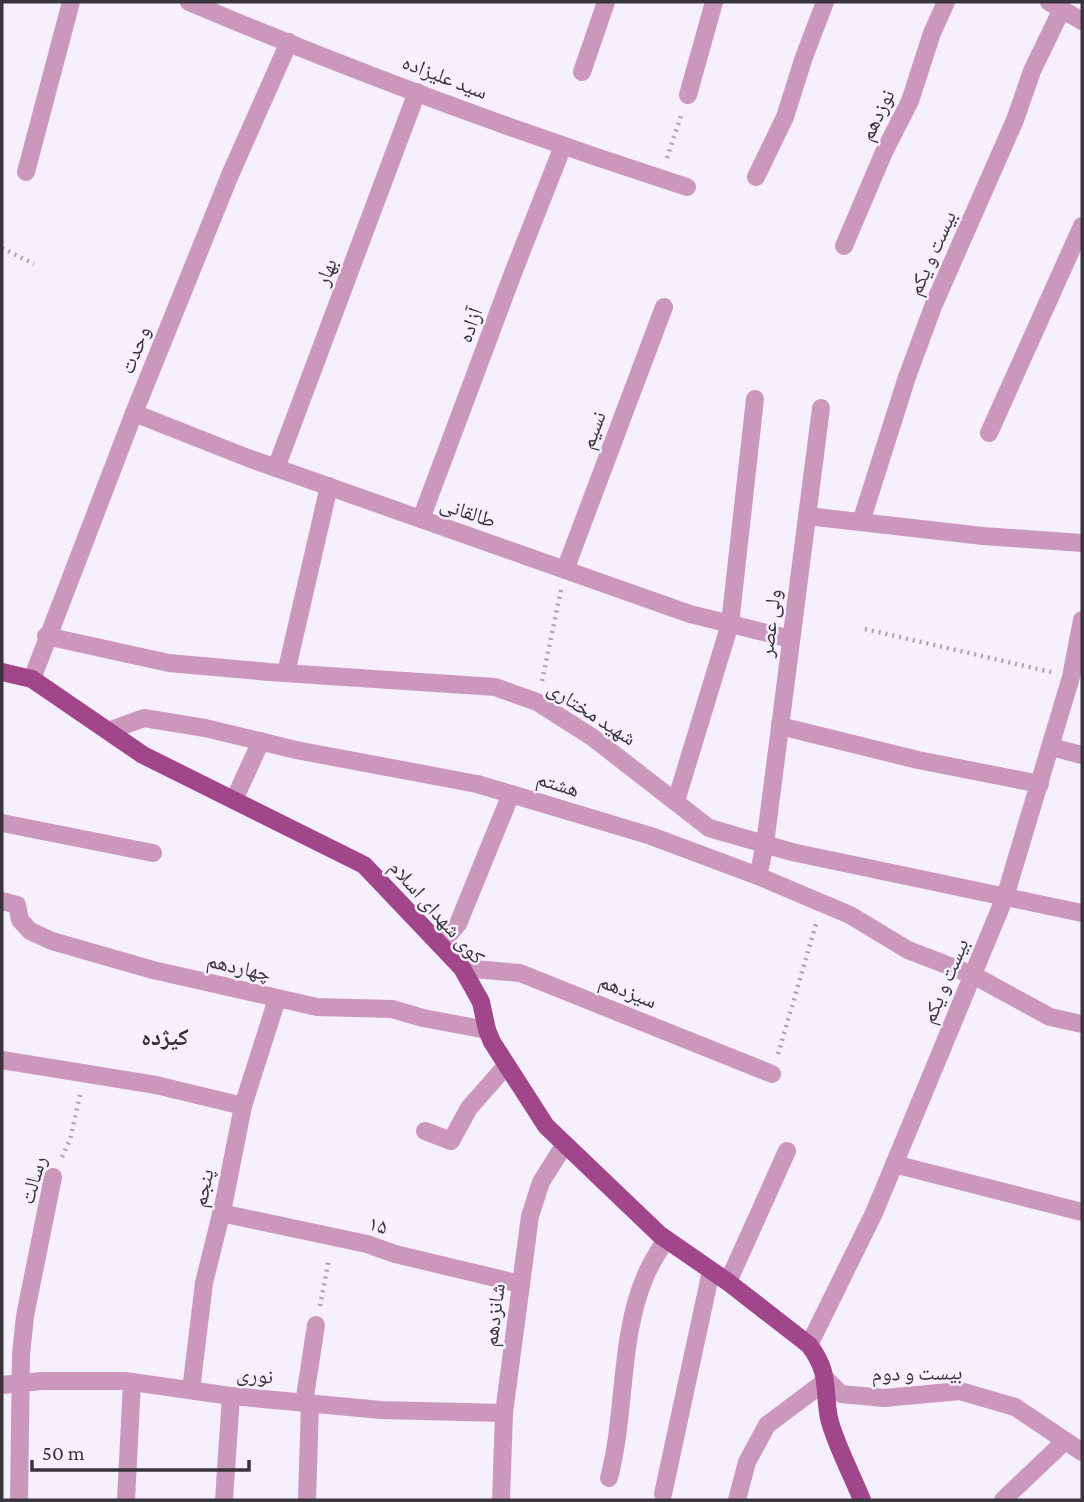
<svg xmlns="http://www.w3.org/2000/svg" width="1084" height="1502" viewBox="0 0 1084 1502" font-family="'Crimson Pro','Noto Naskh Arabic',serif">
  <rect width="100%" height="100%" fill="#f6effd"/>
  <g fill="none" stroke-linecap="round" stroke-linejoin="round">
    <g stroke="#a9a4af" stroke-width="4.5" stroke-dasharray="2 5" stroke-linecap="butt">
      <path d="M667 158 681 116"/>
      <path d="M2 248 34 264"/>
      <path d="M865 629 1051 672"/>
      <path d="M542 681 561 590"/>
      <path d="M778 1054 816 924"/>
      <path d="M62 1157 70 1140 80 1095"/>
      <path d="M320 1306 329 1259"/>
    </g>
    <g stroke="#cb97bc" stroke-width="18">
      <path d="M189 2C352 71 519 133 687 187"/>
      <path d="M1049 2 1082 21"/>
      <path d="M582 72 606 2"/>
      <path d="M688 95 714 2"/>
      <path d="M26 172 71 2"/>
      <path d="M756 177 785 117 804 57 825 2"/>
      <path d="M844 246 884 152 910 101 932 33 946 2"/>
      <path d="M134 413 248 458 690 614 791 639"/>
      <path d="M989 433 1082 226"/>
      <path d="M276 468 417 92"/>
      <path d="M807 516 983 536 1082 543"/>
      <path d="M421 519 513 273 563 146"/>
      <path d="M861 522 907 377 934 304 1015 120 1032 71 1062 9"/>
      <path d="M565 570 664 307"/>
      <path d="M46 636 169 663 269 672 495 687 537 702 592 737 709 828 792 852 1082 913"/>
      <path d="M286 673 329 486"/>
      <path d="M32 679 134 413 230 175 289 42"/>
      <path d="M780 726 918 760 1040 784"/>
      <path d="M108 731 144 718 205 728 296 750 477 784 511 794 651 836 758 876 850 915 908 950 973 975 1050 1017 1082 1024"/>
      <path d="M1051 747 1082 755"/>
      <path d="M234 800 261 741"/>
      <path d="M676 801 730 624 755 399"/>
      <path d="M2 823 153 853"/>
      <path d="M758 876 765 844 821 408"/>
      <path d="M2 901 17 905 20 920 30 931 52 941 153 970 317 1007 392 1009 423 1018 487 1030"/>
      <path d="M440 945 458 924 511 794"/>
      <path d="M462 968 520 973 772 1074"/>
      <path d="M2 1060 156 1085 243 1106"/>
      <path d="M425 1131 451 1141 469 1108 506 1066"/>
      <path d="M894 1164 1082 1212"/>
      <path d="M221 1213 367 1244 395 1254 521 1284"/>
      <path d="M728 1282 787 1151"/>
      <path d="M809 1345 874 1213 1005 897 1071 677 1082 620"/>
      <path d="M2 1385 42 1381H125L231 1396 381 1410 504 1413"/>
      <path d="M191 1390 204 1283 224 1202 243 1106 277 999"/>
      <path d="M304 1403 316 1325"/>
      <path d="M609 1478C626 1414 619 1338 645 1277 650 1264 659 1251 666 1239"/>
      <path d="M663 1494 711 1271"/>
      <path d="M19 1500 21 1354 25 1316 53 1177"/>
      <path d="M126 1500 132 1382"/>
      <path d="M224 1500 231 1396"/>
      <path d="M307 1500 310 1403"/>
      <path d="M501 1500 504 1413 530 1216 541 1182 565 1144"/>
      <path d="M737 1500 747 1462 767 1425 827 1380 841 1394 884 1398 960 1391 1015 1407 1082 1452"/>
      <path d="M1003 1500 1065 1441"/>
    </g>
    <path stroke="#a2468c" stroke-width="18" d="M2 672 32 679 143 755 364 865 462 968 481 1002 487 1030 492 1042 546 1126 660 1235 728 1282 809 1345C831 1374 823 1388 829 1418 834 1441 853 1477 862 1500"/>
  </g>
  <g text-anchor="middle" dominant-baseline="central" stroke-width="5" stroke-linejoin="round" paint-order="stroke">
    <g font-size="21" fill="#38353c" stroke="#f6effd">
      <text transform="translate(445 77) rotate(21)">سید علیزاده</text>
      <text transform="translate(877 115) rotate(-64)">نوزدهم</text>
      <text transform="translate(932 253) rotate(-66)">بیست و یکم</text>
      <text transform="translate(326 272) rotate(-69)">بهار</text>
      <text transform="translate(470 325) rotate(-70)">آزاده</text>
      <text transform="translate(135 350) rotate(-68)">وحدت</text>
      <text transform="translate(593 430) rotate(-69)">نسیم</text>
      <text transform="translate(468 512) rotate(19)">طالقانی</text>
      <text transform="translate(770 623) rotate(-83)">ولی عصر</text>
      <text transform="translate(592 713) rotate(33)">شهید مختاری</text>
      <text transform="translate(558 784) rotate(17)">هشتم</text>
      <text transform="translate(437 912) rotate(48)">کوی شهدای اسلام</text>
      <text transform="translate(239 967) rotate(13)">چهاردهم</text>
      <text transform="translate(945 981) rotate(-67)">بیست و یکم</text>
      <text transform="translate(628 991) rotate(22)">سیزدهم</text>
      <text transform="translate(33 1180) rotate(-74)">رسالت</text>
      <text transform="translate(203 1188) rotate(-78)">پنجم</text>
      <text transform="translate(378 1225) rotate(17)">۱۵</text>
      <text transform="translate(494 1315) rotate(-83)">شانزدهم</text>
      <text transform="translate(917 1373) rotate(-1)">بیست و دوم</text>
      <text transform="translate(255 1375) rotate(6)">نوری</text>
    </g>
    <g font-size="23" font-weight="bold" fill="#342e3b" stroke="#f6effd">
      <text x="165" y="1037">کیژده</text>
    </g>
  </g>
  <rect width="1084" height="1502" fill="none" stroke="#38353c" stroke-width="7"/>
  <path d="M32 1460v10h217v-10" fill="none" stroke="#38353c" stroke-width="3.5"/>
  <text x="42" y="1460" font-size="21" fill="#38353c" stroke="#f6effd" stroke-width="5" paint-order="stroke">50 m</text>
</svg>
